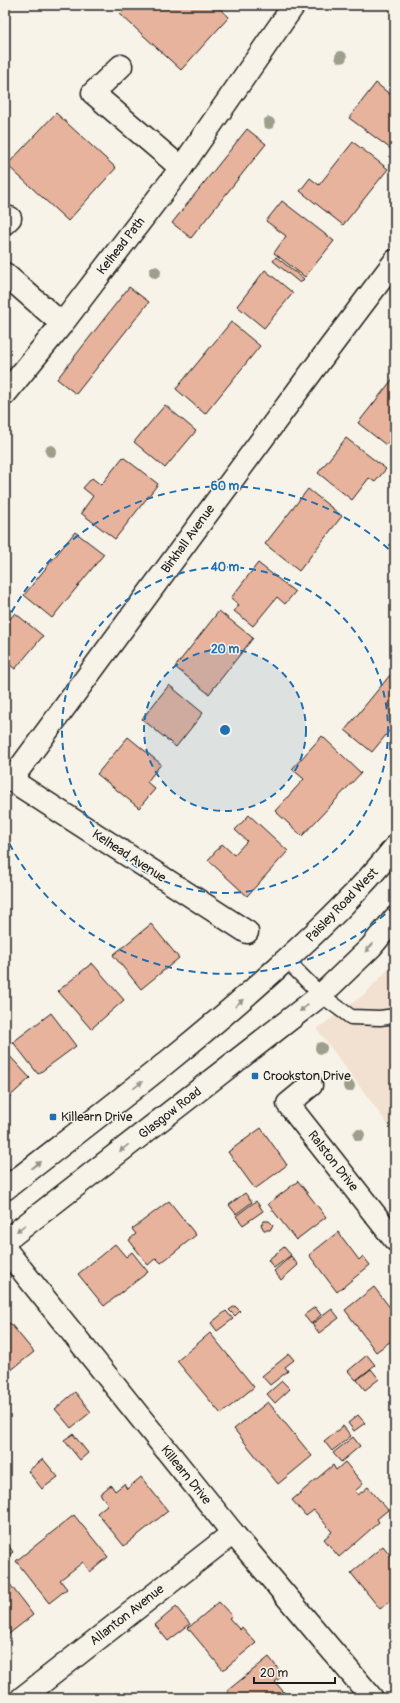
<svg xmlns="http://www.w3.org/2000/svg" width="400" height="1703" viewBox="0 0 400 1703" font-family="Pangolin,sans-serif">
  <rect width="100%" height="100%" fill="#f7f3e8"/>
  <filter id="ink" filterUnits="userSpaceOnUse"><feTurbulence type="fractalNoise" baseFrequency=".025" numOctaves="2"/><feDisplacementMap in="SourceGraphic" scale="8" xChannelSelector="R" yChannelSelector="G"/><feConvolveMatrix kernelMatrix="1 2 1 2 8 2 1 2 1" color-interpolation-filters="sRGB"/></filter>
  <g filter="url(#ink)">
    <path fill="#f2e0d1" d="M395 962V1134L317 1029 366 993Z"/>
    <g fill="#e8b39c" stroke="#1c1c1c">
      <path d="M129 5H216L229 17 181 70 120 14Z"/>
      <path d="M376 83 392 96 395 92V152L349 118Z"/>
      <path d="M56 113 116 168 68 221 7 165Z"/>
      <path d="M247 129 266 144 191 238 172 223Z"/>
      <path d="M353 142 388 169 343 225 300 191 310 178 319 185Z"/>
      <path d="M282 201 334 241 305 277 274 253 286 236 266 221Z"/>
      <path d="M276 257 304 279 300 283 273 261Z"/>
      <path d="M265 270 293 293 264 328 237 306Z"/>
      <path d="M129 287 149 302 76 394 57 379Z"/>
      <path d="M231 322 260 346 205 414 176 389Z"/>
      <path d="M395 376V433L386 445 358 423Z"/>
      <path d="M165 405 196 431 165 468 134 442Z"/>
      <path d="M346 438 386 469 375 482 369 478 352 500 318 473Z"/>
      <path d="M123 457 158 484 115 539 81 513 93 496 83 488 92 478 101 485Z"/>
      <path d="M308 489 342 516 299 571 265 544Z"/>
      <path d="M75 532 104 554 52 618 24 595Z"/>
      <path d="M258 563 295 592 285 604 277 597 253 626 234 611 239 605 231 598Z"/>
      <path d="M219 611 253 638 209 694 175 667Z"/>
      <path d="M15 613 43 636 15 669 5 661V625Z"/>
      <path d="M395 669V724L372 752 345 730Z"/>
      <path d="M169 685 203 713 176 747 142 719Z"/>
      <path d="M322 736 361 773 302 836 275 811 304 779 292 769Z"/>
      <path d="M128 737 161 764 147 782 155 789 139 808 97 774Z"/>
      <path d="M249 815 288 851 247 896 208 860 222 844 234 855 247 841 235 830Z"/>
      <path d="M151 924 179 958 141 989 113 955Z"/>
      <path d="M92 963 124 1000 91 1029 58 991Z"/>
      <path d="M51 1013 76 1046 38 1074 13 1042Z"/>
      <path d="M5 1051 30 1078 5 1101Z"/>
      <path d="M261 1128 287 1165 255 1189 228 1152Z"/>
      <path d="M298 1181 326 1217 296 1240 268 1204Z"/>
      <path d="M245 1193 252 1202 236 1214 229 1205Z"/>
      <path d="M169 1201 196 1235 161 1263 156 1258 148 1265 129 1240 136 1234 132 1229Z"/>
      <path d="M256 1201 263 1211 243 1225 236 1216Z"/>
      <path d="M264 1221H269L273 1225 270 1230H264L261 1225Z"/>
      <path d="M338 1232 359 1260 363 1256 370 1265 337 1292 309 1255Z"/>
      <path d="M115 1244 126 1257 132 1252 148 1272 104 1306 78 1274Z"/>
      <path d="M284 1247 291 1255 274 1268 268 1260Z"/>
      <path d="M291 1256 298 1265 281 1280 274 1271Z"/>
      <path d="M374 1287 395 1314V1338L376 1352 345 1310Z"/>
      <path d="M235 1306 240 1311 235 1316 229 1310Z"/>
      <path d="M315 1307 321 1315 311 1324 304 1315Z"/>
      <path d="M332 1309 339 1318 319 1333 312 1324Z"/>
      <path d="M226 1311 233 1319 217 1331 211 1323Z"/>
      <path d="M10 1323 34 1352 5 1375V1327Z"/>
      <path d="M210 1333 254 1387 221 1414 177 1361Z"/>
      <path d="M289 1354 294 1360 285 1367 288 1371 270 1385 262 1376Z"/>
      <path d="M367 1355 375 1365 356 1380 348 1371Z"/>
      <path d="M371 1369 379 1379 365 1390 357 1380Z"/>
      <path d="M282 1381 290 1389 275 1403 267 1394Z"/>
      <path d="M75 1392 91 1412 71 1428 55 1409Z"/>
      <path d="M268 1402 312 1456 278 1484 234 1429Z"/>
      <path d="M358 1415 365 1423 354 1431 348 1423Z"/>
      <path d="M343 1426 351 1436 332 1451 324 1441Z"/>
      <path d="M73 1434 88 1453 80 1460 64 1440Z"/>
      <path d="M353 1437 360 1446 341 1462 333 1453Z"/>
      <path d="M43 1459 58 1477 42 1489 28 1471Z"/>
      <path d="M345 1462 363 1484 355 1491 358 1495 368 1487 388 1510 377 1519 379 1522 339 1557 324 1539 332 1532 314 1510 306 1516 292 1500 333 1465 336 1470Z"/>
      <path d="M141 1477 168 1511 124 1546 97 1513 108 1504 100 1494 111 1485 115 1491 124 1484 127 1489Z"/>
      <path d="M74 1515 108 1557 90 1572 83 1562 60 1580 67 1589 49 1603 16 1561Z"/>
      <path d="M5 1541 13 1552 5 1559Z"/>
      <path d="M383 1546 395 1561V1597L380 1609 351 1573Z"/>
      <path d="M9 1583 33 1615 5 1637V1586Z"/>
      <path d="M219 1602 232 1616 229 1618 240 1630 242 1627 256 1643 223 1670 188 1628Z"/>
      <path d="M176 1607 190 1624 168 1641 155 1625Z"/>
      <path d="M269 1657 283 1675 275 1682 289 1698H233L227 1691Z"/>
    </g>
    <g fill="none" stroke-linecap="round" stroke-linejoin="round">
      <g stroke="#1c1c1c" stroke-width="17">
        <path id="service" d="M286 960 321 995 351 1017 380 1018 395 1016"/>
      </g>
      <g stroke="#1c1c1c" stroke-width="25">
        <g id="minor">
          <path d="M121 66 93 93 181 168"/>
          <path d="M5 223 10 218"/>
          <path d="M5 274 62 324 181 168 294 5"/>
          <path d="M5 394 62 324"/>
          <path d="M247 932 11 780 319 362 395 261"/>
          <path d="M311 1085 288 1104 395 1240"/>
          <path d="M5 1249 233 1533 372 1698"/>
          <path d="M22 1698 233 1533"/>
        </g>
      </g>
      <g stroke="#1c1c1c" stroke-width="25">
        <g id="primary">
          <path d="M5 1189C97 1117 191 1047 277 968 319 930 359 892 395 847"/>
          <path d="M5 1241 321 995 371 947 395 918"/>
        </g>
      </g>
      <use href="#service" stroke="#f7f3e8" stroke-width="14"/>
      <use href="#minor" stroke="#f7f3e8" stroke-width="22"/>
      <use href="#primary" stroke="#f7f3e8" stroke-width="22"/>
    </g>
    <g fill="#9d9e8c">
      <circle cx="341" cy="57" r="6"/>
      <circle cx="269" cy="123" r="6"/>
      <circle cx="155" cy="272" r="6"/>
      <circle cx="51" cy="451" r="6"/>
      <circle cx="321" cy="1048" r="6"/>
      <circle cx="349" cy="1086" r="6"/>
      <circle cx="359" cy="1135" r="6"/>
    </g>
    <defs><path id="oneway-solid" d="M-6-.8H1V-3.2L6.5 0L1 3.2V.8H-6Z"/></defs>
    <g fill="#94928c">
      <use href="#oneway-solid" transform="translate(369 948) rotate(133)"/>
      <use href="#oneway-solid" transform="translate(239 1003) rotate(-42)"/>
      <use href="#oneway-solid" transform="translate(304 1008) rotate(142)"/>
      <use href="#oneway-solid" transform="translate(138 1085) rotate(-38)"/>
      <use href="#oneway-solid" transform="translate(124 1148) rotate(142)"/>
      <use href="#oneway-solid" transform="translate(36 1165) rotate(-38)"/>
      <use href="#oneway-solid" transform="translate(21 1228) rotate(142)"/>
    </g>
  </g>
  <circle cx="225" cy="730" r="81" fill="#1f6fb2" fill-opacity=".12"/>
  <g fill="none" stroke="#1f6fb2" stroke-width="2" stroke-dasharray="7 5">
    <circle cx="225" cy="730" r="81"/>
    <circle cx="225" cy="730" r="163"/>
    <path d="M394 906A244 244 0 0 1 6 837M6 623A244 244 0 0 1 394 554"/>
  </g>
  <g fill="#1f6fb2" stroke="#f7f3e8" stroke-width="1.5">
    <rect x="251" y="1072" width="8" height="8" rx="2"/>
    <rect x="49" y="1113" width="8" height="8" rx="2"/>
  </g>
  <g text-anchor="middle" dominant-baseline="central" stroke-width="3" stroke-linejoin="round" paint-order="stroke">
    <g font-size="13" fill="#1c1c1c" stroke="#f7f3e8">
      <text transform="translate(121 246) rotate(-52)">Kelhead Path</text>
      <text transform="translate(188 539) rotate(-54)">Birkhall Avenue</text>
      <text transform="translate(129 856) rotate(33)">Kelhead Avenue</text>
      <text transform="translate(342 905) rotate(-46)">Paisley Road West</text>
      <text transform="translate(170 1113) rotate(-38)">Glasgow Road</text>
      <text transform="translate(333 1161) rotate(52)">Ralston Drive</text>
      <text transform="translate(186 1475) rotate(51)">Killearn Drive</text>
      <text transform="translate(127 1615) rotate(-38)">Allanton Avenue</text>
    </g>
    <g font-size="13" fill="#1c1c1c" stroke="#f7f3e8" text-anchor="start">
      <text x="263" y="1076">Crookston Drive</text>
      <text x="61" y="1117">Killearn Drive</text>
    </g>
  </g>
  <circle cx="225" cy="730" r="6" fill="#1f6fb2" stroke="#f7f3e8" stroke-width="2"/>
  <g font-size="12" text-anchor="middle" font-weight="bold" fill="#1f6fb2" stroke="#f7f3e8" stroke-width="3" stroke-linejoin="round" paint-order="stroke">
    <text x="225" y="490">60 m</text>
    <text x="225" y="571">40 m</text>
    <text x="225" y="653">20 m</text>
  </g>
  <rect width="400" height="1703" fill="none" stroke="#f7f3e8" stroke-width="20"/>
  <rect x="10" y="10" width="380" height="1683" fill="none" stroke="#1c1c1c" stroke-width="1.5" filter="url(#ink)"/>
  <path d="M254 1677v6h81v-6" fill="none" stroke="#1c1c1c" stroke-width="2"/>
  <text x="260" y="1677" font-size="12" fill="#1c1c1c" stroke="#f7f3e8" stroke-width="3" paint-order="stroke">20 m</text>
</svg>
